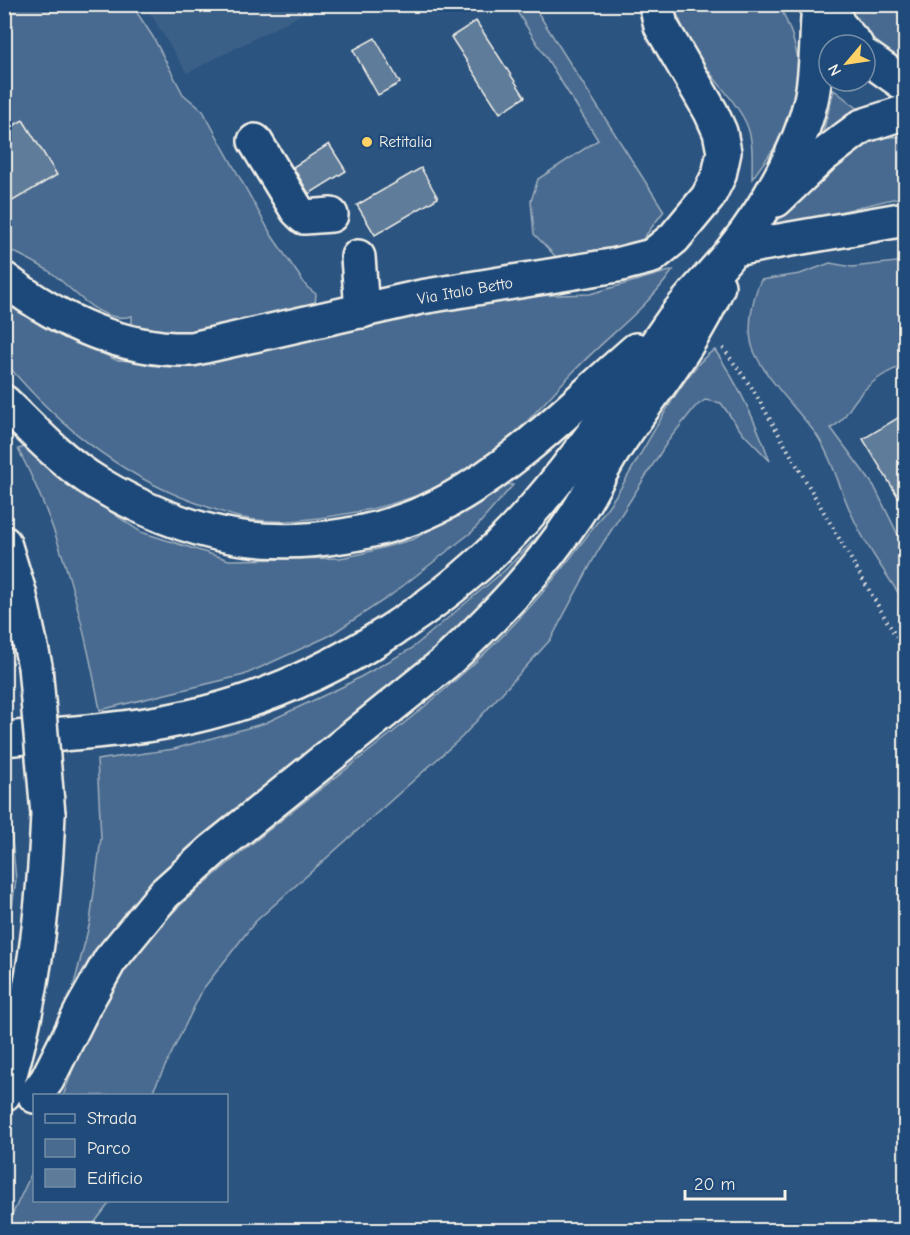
<svg xmlns="http://www.w3.org/2000/svg" width="910" height="1235" viewBox="0 0 910 1235" font-family="'Comic Neue',sans-serif">
  <rect width="100%" height="100%" fill="#2c5481"/>
  <filter id="ink" filterUnits="userSpaceOnUse"><feTurbulence type="fractalNoise" baseFrequency=".0167" numOctaves="2"/><feDisplacementMap in="SourceGraphic" scale="12" xChannelSelector="R" yChannelSelector="G"/><feConvolveMatrix kernelMatrix="1 2 1 2 8 2 1 2 1" color-interpolation-filters="sRGB"/></filter>
  <g filter="url(#ink)">
    <path fill="#3b6088" d="M145 5H320L187 73Z"/>
    <g fill="#496b90" stroke="#9eaebc" stroke-width="1.5">
      <path d="M5 5H132L153 37 183 94 203 111 272 236 307 287 316 294 315 305 267 314 208 331 153 336 132 324V316C101 325 75 291 53 274 39 264 21 255 5 248Z"/>
      <path d="M513 5H533L664 211 640 243 556 257 534 234 531 201 538 179 598 140Z"/>
      <path d="M673 5H780L792 35 800 66 790 126 752 179C752 161 754 140 746 123 736 101 719 86 705 66 691 47 682 26 673 5Z"/>
      <path d="M846 5H905V67C881 49 860 33 846 5Z"/>
      <path d="M834 90 861 111 843 118 823 132Z"/>
      <path d="M905 136V196L770 229 807 183 858 144 877 138Z"/>
      <path d="M905 261V366C889 369 869 383 859 396 849 407 844 422 831 428L874 486 905 549V603C886 574 865 545 851 513 839 487 832 458 816 434 800 412 755 368 751 341 748 322 753 296 761 280L800 274 830 263 852 267Z"/>
      <path d="M673 270C647 308 610 334 578 367 551 394 525 427 496 451 454 484 403 504 351 513 317 519 278 525 243 518 231 516 220 511 208 507 125 480 60 428 5 362L4 294 73 339 116 360 192 363 411 314 529 296 590 294Z"/>
      <path d="M715 350C738 384 756 422 770 461L740 430 721 403 705 400 695 407 668 441 598 551 551 639 462 737 255 922 203 989 151 1095 63 1096C77 1059 88 1022 109 989 146 930 201 886 254 842 357 757 472 682 556 576 577 550 597 523 616 495 636 466 687 362 715 350Z"/>
      <path d="M25 447 72 486 141 532 229 560 340 558 360 554 414 539 506 484 513 485 473 531 390 596 329 636 244 675 100 710C83 619 61 531 18 449Z"/>
      <path d="M538 536 522 560 468 619 378 699 203 834 136 900 90 960 79 988 69 1004 90 922 101 838 97 760 174 749 265 723 344 686 411 649 505 570Z"/>
      <path d="M5 770 16 879 5 959 4 770Z"/>
      <path d="M34 1168V1200L111 1201 89 1230H5Z"/>
    </g>
    <g fill="#5e7b9a" stroke="#f4f1e8" stroke-width="1.5">
      <path d="M476 21 525 97 500 113 451 37Z"/>
      <path d="M375 38 400 83 378 95 353 50Z"/>
      <path d="M23 120 57 175 4 206V131Z"/>
      <path d="M329 144 346 171 309 194 293 167Z"/>
      <path d="M421 168 438 198 375 235 357 205Z"/>
      <path d="M906 413V510L863 439Z"/>
    </g>
    <g fill="none" stroke-linecap="round" stroke-linejoin="round">
      <g stroke="#f4f1e8" stroke-width="38">
        <g id="minor">
          <path d="M255 141 297 210 304 217 331 215"/>
          <path d="M734 249 906 219"/>
          <path d="M358 257 362 311"/>
          <path d="M4 279C59 321 122 351 192 349L421 297 617 265 652 256 674 238 708 197 719 175 724 152 720 132 711 112 661 26 656 4"/>
        </g>
      </g>
      <g stroke="#f4f1e8" stroke-width="38">
        <g id="major">
          <path d="M830 4 838 24 856 45"/>
          <path d="M865 56 906 85"/>
        </g>
      </g>
      <g stroke="#f4f1e8" stroke-width="38">
        <g id="highway">
          <path d="M776 200 820 158 862 126 906 112"/>
          <path d="M4 402C33 430 62 462 97 483 138 508 188 529 236 537 304 548 388 534 448 501 520 461 575 403 636 350"/>
          <path d="M4 543 19 592 35 666"/>
          <path d="M4 739C71 733 141 730 206 713 326 683 454 602 535 507 586 449 629 383 673 320 692 294 716 272 735 247 766 208 800 149 811 100 818 69 816 35 819 4"/>
          <path d="M4 1094C33 1003 44 909 48 814"/>
          <path d="M35 1096 47 1080 83 1008 110 960 164 894 213 850 445 663C493 618 540 570 576 515 590 494 601 470 615 448 650 395 693 345 718 286"/>
        </g>
      </g>
      <path stroke="#f4f1e8" stroke-width="4" stroke-dasharray="1.5 4.5" stroke-linecap="butt" d="M723 348 752 388 906 654"/>
      <use href="#minor" stroke="#1f4a7a" stroke-width="33"/>
      <use href="#major" stroke="#1f4a7a" stroke-width="33"/>
      <use href="#highway" stroke="#1f4a7a" stroke-width="33"/>
      <g stroke="#f4f1e8" stroke-width="38" stroke-linecap="butt">
        <path id="highway-bridge" d="M35 666 48 814"/>
      </g>
      <use href="#highway-bridge" stroke="#1f4a7a" stroke-width="33"/>
    </g>
  </g>
  <circle fill="#ffd166" stroke="#1f4a7a" stroke-width="2" cx="367" cy="142" r="6"/>
  <g text-anchor="middle" dominant-baseline="central" stroke-width="5" stroke-linejoin="round" paint-order="stroke">
    <g font-size="16" fill="#f4f1e8" stroke="#1f4a7a" text-anchor="start">
      <text x="379" y="142">Retitalia</text>
    </g>
    <g font-size="16" fill="#f4f1e8" stroke="#1f4a7a">
      <text transform="translate(465 291) rotate(-10)">Via Italo Betto</text>
    </g>
  </g>
  <rect width="910" height="1235" fill="none" stroke="#1f4a7a" stroke-width="24"/>
  <rect x="12" y="12" width="886" height="1211" fill="none" stroke="#f4f1e8" stroke-width="2" filter="url(#ink)"/>
  <rect x="33" y="1094" width="195" height="108" fill="#1f4a7a" stroke="#748da6" stroke-width="1.5"/>
  <rect x="45" y="1114" width="30" height="9" fill="#1f4a7a" stroke="#748da6" stroke-width="1.5"/>
  <text x="87" y="1124" font-size="18" fill="#f4f1e8">Strada</text>
  <rect x="45" y="1139" width="30" height="18" fill="#496b90" stroke="#748da6" stroke-width="1.5"/>
  <text x="87" y="1154" font-size="18" fill="#f4f1e8">Parco</text>
  <rect x="45" y="1169" width="30" height="18" fill="#5e7b9a" stroke="#748da6" stroke-width="1.5"/>
  <text x="87" y="1184" font-size="18" fill="#f4f1e8">Edificio</text>
  <g transform="translate(847 63) rotate(241)"><circle r="28" fill="#1f4a7a" stroke="#748da6" stroke-width="1.5"/>
  <path d="M0-4.5L10 22L0 15L-10 22Z" fill="#ffd166"/>
  <text y="-9" font-size="16" font-weight="bold" text-anchor="middle" fill="#f4f1e8">N</text>
  </g>
  <path d="M685 1190v9h100v-9" fill="none" stroke="#f4f1e8" stroke-width="3"/>
  <text x="694" y="1190" font-size="18" fill="#f4f1e8" stroke="#1f4a7a" stroke-width="4.5" paint-order="stroke">20 m</text>
</svg>
